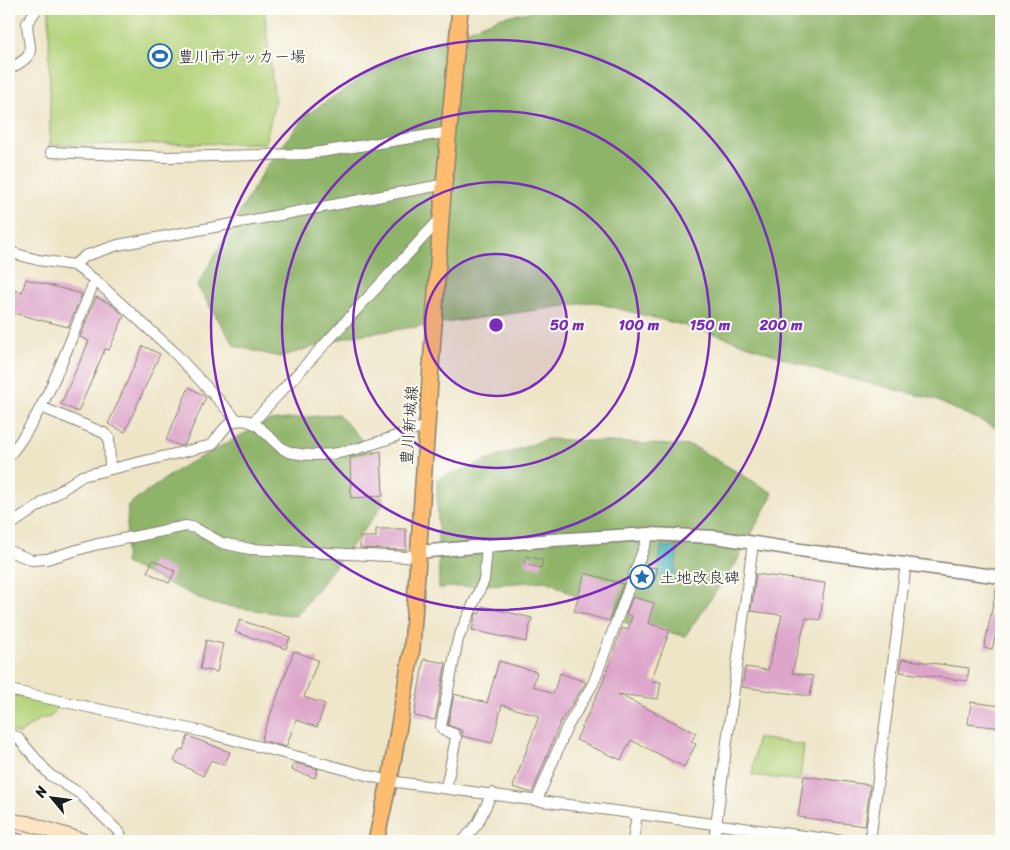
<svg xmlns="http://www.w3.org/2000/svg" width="1010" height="850" viewBox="0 0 1010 850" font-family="Sriracha,'Klee One',sans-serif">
  <rect width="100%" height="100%" fill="#fdfcf7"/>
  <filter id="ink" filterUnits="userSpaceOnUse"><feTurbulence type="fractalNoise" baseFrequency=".02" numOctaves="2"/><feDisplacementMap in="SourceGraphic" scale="10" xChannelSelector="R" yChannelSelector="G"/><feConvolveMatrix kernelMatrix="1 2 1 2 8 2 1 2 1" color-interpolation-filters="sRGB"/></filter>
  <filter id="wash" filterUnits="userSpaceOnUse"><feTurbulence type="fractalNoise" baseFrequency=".0096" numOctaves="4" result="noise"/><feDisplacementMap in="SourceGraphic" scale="20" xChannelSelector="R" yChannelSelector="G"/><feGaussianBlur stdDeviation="1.12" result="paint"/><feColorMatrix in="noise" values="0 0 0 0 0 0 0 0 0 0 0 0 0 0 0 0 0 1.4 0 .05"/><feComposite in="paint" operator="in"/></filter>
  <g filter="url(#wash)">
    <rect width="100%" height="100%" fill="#eee5c7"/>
    <g fill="#b3d279" stroke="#68774a">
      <path d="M49 9H264L275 102 265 143 50 145Z"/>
      <rect x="9" y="90" width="3" height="71"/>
      <path d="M9 693 57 704 59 706 51 717 40 719 18 735 9 729Z"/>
      <path d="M757 738 804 745 800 781 752 775Z"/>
    </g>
    <g fill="#8eb469" stroke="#556842">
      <path d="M546 9H1001V430L933 399 824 372 709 332 593 302 352 336 279 357 235 346 197 286 265 169 306 115 388 61 502 17Z"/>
      <path d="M338 414 381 461 383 505 296 616 212 604 125 563 128 505 182 467 268 421Z"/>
      <path d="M547 439 693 446 773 493 736 563 685 636 626 623 547 581 439 588 437 479Z"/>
    </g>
    <path fill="#3cadb6" stroke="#2c6469" d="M661 546 678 548 674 578 658 576Z"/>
    <g id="blocks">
      <g fill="#dda5ca">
        <path d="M26 279 82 294 68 327 9 312V289L22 292Z"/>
        <path d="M96 297 111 304 124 316 109 350 105 349 78 412 61 404 89 341 80 337Z"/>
        <path d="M143 346 160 354 125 432 108 424Z"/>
        <path d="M189 387 206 397 185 444 180 446 166 440Z"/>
        <path d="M381 451 383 496 351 498 350 458Z"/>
        <path d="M376 529H406V550L360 548V537H376Z"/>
        <path d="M526 556 543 560 541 568 524 564Z"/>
        <path d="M153 560 175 571 169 583 147 572Z"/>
        <path d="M649 567 657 568 655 580 648 579Z"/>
        <path d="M585 573 623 584 609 621 574 611Z"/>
        <path d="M756 574 825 583 820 620 806 618 792 673 813 676 810 696 742 687 745 667 768 670 782 615 751 611Z"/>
        <path d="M997 585H1001V622H999L992 649 984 648Z"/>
        <path d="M633 597 654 603 648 623 670 630 651 681 661 682 658 699 618 694 696 733 691 742 696 744 684 767 631 740 621 760 576 740 602 684 622 628 628 630 632 616 626 614Z"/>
        <path d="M482 606 532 618 526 642 472 630 475 617 477 613 480 614Z"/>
        <path d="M240 620 290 637 286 649 235 632Z"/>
        <path d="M206 640 223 644 217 672 200 669Z"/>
        <path d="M294 651 318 660 304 697 325 704 317 727 296 720 286 747 261 740Z"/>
        <path d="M424 659 446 663 435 720 414 716Z"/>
        <path d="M902 659 969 668 967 681 900 672Z"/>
        <path d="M499 661 537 672 533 686 553 694 560 673 586 682 560 723 532 793 513 787 539 716 502 705 492 743 462 736 463 731 448 725 454 694 487 703Z"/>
        <path d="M971 702 1001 706V728L968 724Z"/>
        <path d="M188 736 230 752 224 765 211 760 203 776 174 761 180 749 183 750Z"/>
        <path d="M294 763 318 769 315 778 292 770Z"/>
        <path d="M804 776 870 785 865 826 798 817Z"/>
        <path d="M9 830 23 835 20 841H9Z"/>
      </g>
    </g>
  </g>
  <g filter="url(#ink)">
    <use href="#blocks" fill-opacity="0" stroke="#858072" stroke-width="1"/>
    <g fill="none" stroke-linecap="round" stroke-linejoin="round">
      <g stroke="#858072" stroke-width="12">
        <g id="minor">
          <path d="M9 69C40 53 28 51 27 23L37 9"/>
          <path d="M51 152 168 157 307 154 450 132"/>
          <path d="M9 252 38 260 74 265 95 280 172 350 237 420"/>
          <path d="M74 265 85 256 118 245 441 185 444 182"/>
          <path d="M41 407 104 433 109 438 110 467"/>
          <path d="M253 422 441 218"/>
          <path d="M9 456C48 409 71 337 95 280"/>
          <path d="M9 526 82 476 212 445C219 436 225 424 236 421 260 414 272 449 293 453 338 462 384 439 426 426"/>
          <path d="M9 551 32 560 47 559 94 545 186 526 195 528 222 543 250 549 407 557 419 552"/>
          <path d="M9 690 204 732 389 781 842 841"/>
          <path d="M9 734 17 737 50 775 79 793 120 833 122 841"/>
          <path d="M446 788 456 738 454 734 443 730 441 726 458 639 484 580 487 547"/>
          <path d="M537 800 567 727 593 684 649 534"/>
          <path d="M463 841 478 823 492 793"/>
          <path d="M633 841 637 814"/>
          <path d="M714 841 753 543"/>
          <path d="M870 841 906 563"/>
        </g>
      </g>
      <g stroke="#858072" stroke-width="15">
        <path id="tertiary" d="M419 552 552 540 649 534 715 537 800 550 1001 577"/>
      </g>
      <g stroke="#858072" stroke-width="16">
        <path id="secondary" d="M9 821 27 823 84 841"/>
      </g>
      <g stroke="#858072" stroke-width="18">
        <path id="primary" d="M376 841 391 773 412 648 441 218 460 9"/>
      </g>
      <use href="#minor" stroke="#fff" stroke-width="10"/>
      <use href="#tertiary" stroke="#fff" stroke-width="12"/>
      <use href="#secondary" stroke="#ffe4c6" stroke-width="14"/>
      <use href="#primary" stroke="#febc70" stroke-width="15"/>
    </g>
  </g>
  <circle cx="496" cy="325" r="71" fill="#7b2cbf" fill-opacity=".12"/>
  <g fill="none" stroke="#7b2cbf" stroke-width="2.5">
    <circle cx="496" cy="325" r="71"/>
    <circle cx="496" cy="325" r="143"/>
    <circle cx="496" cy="325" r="214"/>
    <circle cx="496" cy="325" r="285"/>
  </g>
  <defs>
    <g id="stadium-ring" transform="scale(1.25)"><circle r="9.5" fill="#fdfcf7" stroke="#1f6fb2" stroke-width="1.5"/><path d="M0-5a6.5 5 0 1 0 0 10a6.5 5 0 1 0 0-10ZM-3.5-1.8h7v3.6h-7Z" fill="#1f6fb2"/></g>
    <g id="sight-ring" transform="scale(1.25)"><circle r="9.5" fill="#fdfcf7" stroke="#1f6fb2" stroke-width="1.5"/><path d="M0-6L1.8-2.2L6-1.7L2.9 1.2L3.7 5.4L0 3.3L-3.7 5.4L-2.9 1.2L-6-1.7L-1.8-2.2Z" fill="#1f6fb2"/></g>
  </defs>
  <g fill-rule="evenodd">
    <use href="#stadium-ring" x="160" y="56"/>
    <use href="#sight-ring" x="642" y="577"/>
  </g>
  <g text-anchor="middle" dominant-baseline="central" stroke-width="4" stroke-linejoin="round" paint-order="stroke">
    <g font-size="16" fill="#1c1c1c" stroke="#fdfcf7" text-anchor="start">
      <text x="178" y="56">豊川市サッカー場</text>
      <text x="660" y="577">土地改良碑</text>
    </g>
    <g font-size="16" fill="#1c1c1c" stroke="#fdfcf7">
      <text transform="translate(409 425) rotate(-86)">豊川新城線</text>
    </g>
  </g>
  <circle cx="496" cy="325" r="8" fill="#7b2cbf" stroke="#fdfcf7" stroke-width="2.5"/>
  <g font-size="15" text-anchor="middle" font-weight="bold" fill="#7b2cbf" stroke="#fdfcf7" stroke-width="4" stroke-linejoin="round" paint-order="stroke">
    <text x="567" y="330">50 m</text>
    <text x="639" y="330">100 m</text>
    <text x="710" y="330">150 m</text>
    <text x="781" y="330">200 m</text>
  </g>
  <rect width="1010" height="850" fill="none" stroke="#fdfcf7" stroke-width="30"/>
  <g transform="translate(52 798) rotate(299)" stroke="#fdfcf7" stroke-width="4" paint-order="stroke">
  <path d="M0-4L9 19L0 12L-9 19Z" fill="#1c1c1c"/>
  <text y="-8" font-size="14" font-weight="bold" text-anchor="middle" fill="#1c1c1c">N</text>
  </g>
</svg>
